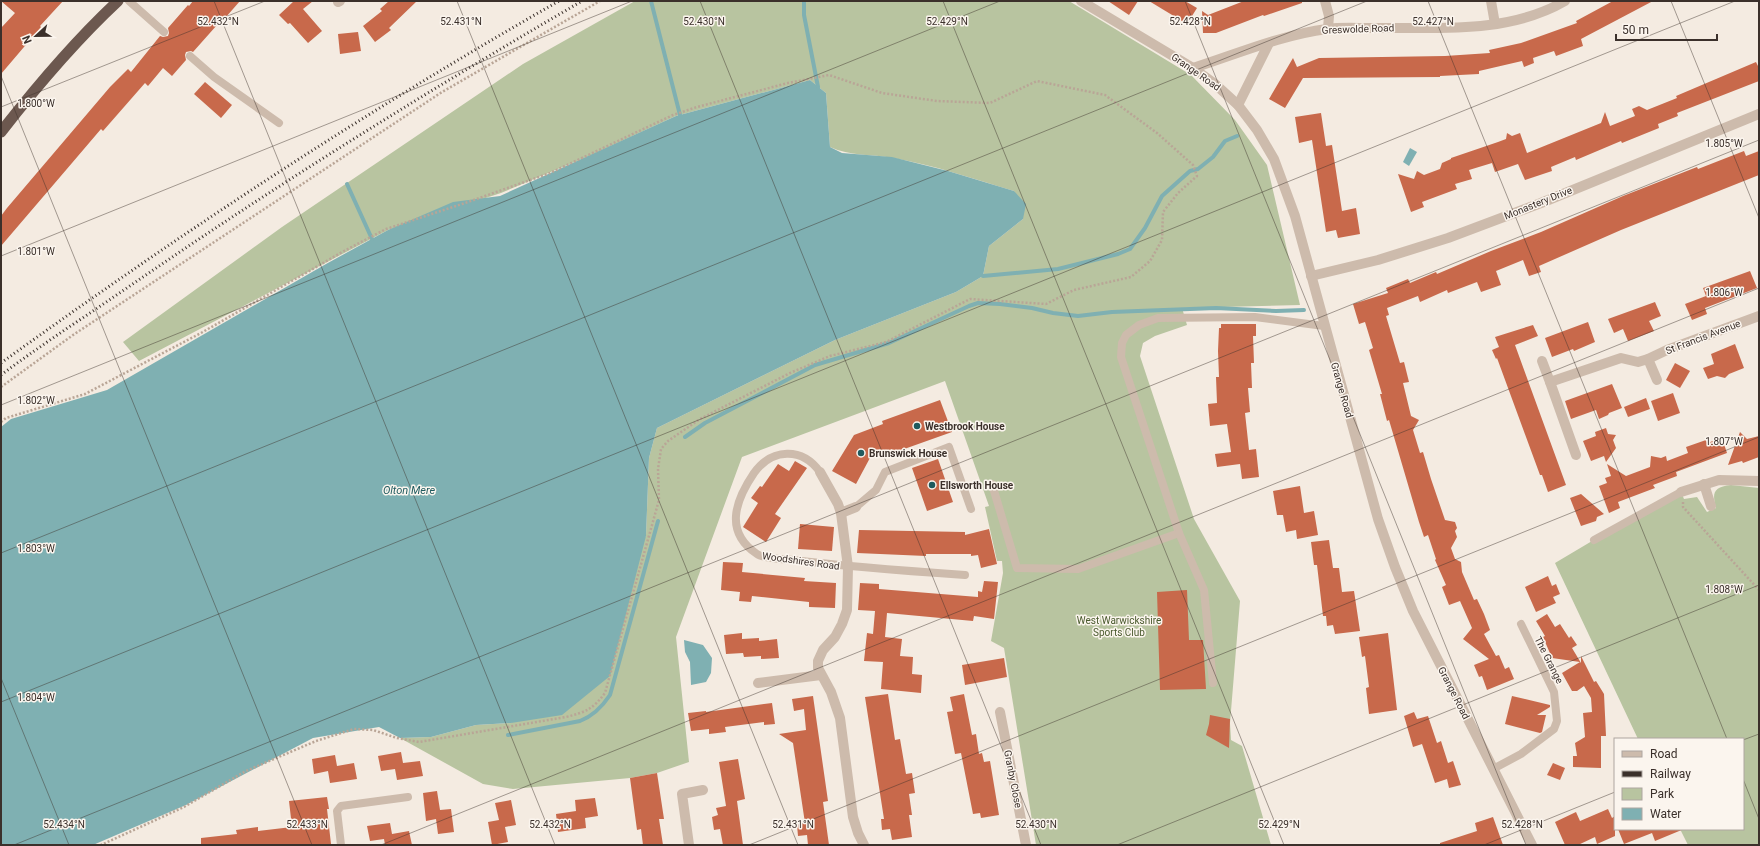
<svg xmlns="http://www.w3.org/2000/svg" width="1760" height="846" viewBox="0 0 1760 846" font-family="Roboto,sans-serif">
  <rect width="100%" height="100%" fill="#f4ebe1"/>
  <g fill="#b8c4a0">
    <path d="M635 1H1069L1191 75 1235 120 1267 165 1300 305 1182 308 1187 325 1155 336 1143 343 1140 356 1194 519 1240 601 1230 723 1231 740 1242 746 1271 845H1036L1004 648 991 641 1003 573 1002 561H997L985 507 989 506 945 381 742 457 676 637 689 762 657 773 630 778 513 789 483 784 400 738 431 737 476 725 511 723 646 536 649 458 657 428 835 340 956 292 983 276 989 246 1023 219 1014 191C974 179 934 165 893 158 871 154 850 156 830 147L826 93 810 80 676 116 591 155 501 193 388 230 139 361 123 342 282 227 523 64Z"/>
    <path d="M1731 485 1759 488V845H1688L1680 829H1743V739H1638L1555 563 1619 525 1681 492 1684 499 1697 497 1707 512 1716 508C1712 493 1713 487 1731 485Z"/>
  </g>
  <g fill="#7fb0b2">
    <path d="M810 80 826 93 830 147 842 153 892 157 948 171 1014 191 1026 204 1023 219 989 246 983 276 956 292 835 340 657 428 649 458 646 536 610 676 562 715 511 723 476 725 431 737 400 738 379 727 313 738 186 805 93 845H1V427L11 419 107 390 326 264 388 230 453 202 500 196 676 116Z"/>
    <path d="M1410 148 1417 152 1409 166 1403 162Z"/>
    <path d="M684 640 703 645 712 658 711 673 706 682 691 685 690 662 685 652Z"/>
  </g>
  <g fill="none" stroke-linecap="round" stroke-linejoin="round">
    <g stroke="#7fb0b2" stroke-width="4">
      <path d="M651 1 680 115"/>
      <path d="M804 1V15L818 87"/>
      <path d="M347 184 372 239"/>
      <path d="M983 276 1058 269 1118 254 1130 249 1145 228 1162 196 1190 171 1198 169 1213 157 1225 141 1237 136"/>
      <path d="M685 437 705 423 815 365 889 343 969 306 978 303 1000 304 1032 308 1053 313 1078 316 1112 312 1216 308 1276 311 1304 310"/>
      <path d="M508 735 580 721C593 716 602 707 610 695L658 521"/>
    </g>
  </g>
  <g fill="#c8694b">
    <path d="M1 1H63L40 26 41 27 1 74V28L15 13Z"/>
    <path d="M193 1H240L226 17 225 16 193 52 191 51 186 52 185 55 186 60 172 76 163 68 148 86 145 83 103 131 101 129 72 163 1 246V216L7 208 110 87 128 69 131 72 160 36 163 37 168 36 169 33 168 28 188 5 189 6Z"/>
    <path d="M294 1H313L303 9 322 31 308 43 290 23 288 24 279 15Z"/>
    <path d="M389 1H417L389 28 391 30 375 42 363 26 382 11 380 9Z"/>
    <path d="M1108 1H1138L1129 15Z"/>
    <path d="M1149 1H1185L1197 8 1187 24Z"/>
    <path d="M1244 1H1302V3L1264 16 1263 15 1216 33H1203L1202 11 1208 15Z"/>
    <path d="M1613 1H1653L1581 39 1583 46 1556 56 1554 51 1533 58 1534 63 1524 67 1522 61 1479 71V74L1440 76V77L1303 78 1285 108 1269 99 1293 58 1297 67 1319 58 1445 56 1490 53 1489 50 1521 43 1577 23 1576 21Z"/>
    <path d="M358 32 361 51 340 54 338 34Z"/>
    <path d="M1756 62 1759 68V81L1677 113 1678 116 1658 124 1659 128 1622 143 1621 141 1576 160 1575 157 1551 167 1552 171 1525 180 1518 164 1495 172 1492 163 1469 170 1472 179 1455 184 1457 189 1422 202 1424 207 1411 212 1398 174 1414 179 1417 171 1424 175 1440 169 1442 163 1451 159V158L1498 142 1506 139 1507 133 1512 136 1520 133 1527 153 1601 123 1605 112 1610 126 1635 116 1632 109 1639 106 1647 110 1677 98 1676 96Z"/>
    <path d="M205 82 232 105 221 118 194 94Z"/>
    <path d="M1321 113 1326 146 1332 145 1342 211 1356 208 1360 234 1338 238 1336 230 1326 232 1312 140 1299 143 1295 117Z"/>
    <path d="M1744 151 1746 156 1759 151V175L1621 230 1539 266 1541 272 1529 276 1523 260 1496 271 1501 285 1481 292 1477 282 1448 293 1447 290 1420 302 1418 296 1387 308 1389 315 1386 316 1400 363 1404 362 1409 382 1403 383 1411 416 1419 420 1413 430 1420 453 1423 452 1431 479 1445 520 1455 522 1457 528 1455 531 1457 537 1451 548 1455 559 1461 562 1462 572 1474 600 1477 599 1484 614 1490 630 1484 634 1496 656 1499 655 1505 669 1509 667 1514 679 1487 690 1482 676 1479 677 1474 665 1489 659 1463 639 1472 628 1460 601 1449 605 1442 587 1446 585 1435 560 1436 559 1428 535 1424 537 1419 522 1389 420 1387 421 1380 394H1382L1369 350 1373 348 1365 322 1359 324 1353 304 1388 293 1386 288 1408 279 1410 283 1436 272 1437 274 1491 251 1541 232 1623 196 1697 167 1698 169Z"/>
    <path d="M1750 271 1757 288 1705 308 1707 314 1692 320 1685 304 1706 296 1703 288Z"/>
    <path d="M1655 302 1661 316 1649 321 1654 331 1628 341 1623 329 1614 333 1608 319Z"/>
    <path d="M1588 322 1595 342 1574 351 1573 349 1552 357 1545 338Z"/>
    <path d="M1221 324H1256V336H1253L1254 363H1251L1252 388H1248L1250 412 1245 413 1249 450 1256 449 1259 477 1242 479 1240 464 1217 467 1215 454 1231 452 1227 424 1210 426 1208 404 1217 403 1216 377H1219L1218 351 1219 328H1221Z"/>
    <path d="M1533 325 1538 336 1515 345 1566 485 1548 492 1542 475H1540L1497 358 1496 359 1492 350 1499 347 1495 337Z"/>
    <path d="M1735 344 1744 368 1729 374 1725 378 1717 376 1708 379 1703 368 1714 364 1711 354Z"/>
    <path d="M1675 363 1690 371 1680 388 1666 380Z"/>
    <path d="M1612 384 1622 408 1609 413 1608 415 1599 419 1596 410 1571 419 1565 401Z"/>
    <path d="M1673 393 1680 413 1658 421 1651 401Z"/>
    <path d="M1646 398 1650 409 1628 417 1624 407Z"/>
    <path d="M940 400 952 432 893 453 892 449 871 456 856 484 832 471 854 435 883 424 882 421Z"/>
    <path d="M1606 428 1608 434 1616 435 1613 440 1616 448 1606 462 1604 456 1591 461 1583 441 1596 436 1595 432Z"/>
    <path d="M1740 432 1747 439 1759 436V457L1743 463 1742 461 1728 465Z"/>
    <path d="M1722 438 1727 453 1676 472 1677 476 1653 485 1655 488 1618 502 1620 508 1609 513 1599 486 1607 483 1605 478 1611 476 1607 464 1626 476 1650 467 1651 456 1661 458 1666 456 1667 461 1688 453 1686 447 1706 440 1707 443Z"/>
    <path d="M938 459 953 502 927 511 912 468Z"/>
    <path d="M795 461 807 468 775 514 781 518 766 542 743 527 758 503 751 498 760 486 762 487 778 464 789 471Z"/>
    <path d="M1300 486 1304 513 1314 511 1318 535 1297 539 1296 530 1286 532 1283 515H1277L1273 491Z"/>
    <path d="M1581 494 1604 514 1597 517 1596 521 1581 526 1570 498Z"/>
    <path d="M800 524 834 527 832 551 798 549Z"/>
    <path d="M989 529 997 564 981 568 978 555 971 556V554H926V556L857 553 859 530 965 532V535Z"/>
    <path d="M1329 540 1333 568H1339L1342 592 1354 591 1360 631 1335 634 1333 625 1327 626 1326 616H1323L1317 565H1314L1311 542Z"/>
    <path d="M723 562 743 563 742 572 805 578 804 581 836 583 835 608 809 607V602L752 596 751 602 739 601 740 592 721 590Z"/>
    <path d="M1548 576 1552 586 1556 584 1560 594 1553 597 1556 603 1536 612 1525 587Z"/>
    <path d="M984 581 998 582 994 619 974 616 973 621 887 613 885 637 902 639 900 656 913 657 912 674 922 675 921 693 881 689 883 662 864 661 867 633 873 634 875 611 858 610 860 583 879 584V589L978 597V591L982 592Z"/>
    <path d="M1187 590 1189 640H1203L1206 689 1160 690 1157 592Z"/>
    <path d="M1547 614 1555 627 1560 624 1569 638 1571 636 1577 645 1572 648 1581 663V656L1594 682 1596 681 1604 694 1606 736H1601V768L1573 767V756H1577L1575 743 1585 737 1583 713 1592 712 1591 698 1584 686 1577 691H1572L1562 673 1580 662 1552 658 1543 637 1545 636 1536 621Z"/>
    <path d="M742 633V639L759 638V641L777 639 779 658 761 659V656L744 657 743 653 726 654 724 635Z"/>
    <path d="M1388 633 1397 710 1369 714 1366 688 1369 687 1365 656 1362 657 1359 637Z"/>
    <path d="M1004 658 1007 677 965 685 962 665Z"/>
    <path d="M888 694 895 740 900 739 906 774 912 773 915 793 909 794 912 815H909L912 837 892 840 890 829 882 830 881 819H884L865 697Z"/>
    <path d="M964 694 972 735 976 734 979 754 982 753 984 762 990 761 999 815 981 818 980 813 973 814 961 753 955 754 947 712 953 711 950 697Z"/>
    <path d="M813 696 828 801 823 802 829 845H808L807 835 798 836 797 825 805 823 793 743 779 734 806 730 804 709 794 711 792 699Z"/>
    <path d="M1512 696 1550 705V707L1537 715H1546L1542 732 1540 733 1505 724Z"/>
    <path d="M772 703 775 724 764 725V722L725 727 726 732 709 734V729L691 731 688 713 706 711V712Z"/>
    <path d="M1414 712 1417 719 1428 716 1437 743 1441 741 1448 763 1453 761 1461 785 1449 788 1447 779 1435 783 1422 744 1413 747 1404 716Z"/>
    <path d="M1210 715 1230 719 1229 748 1206 735 1209 724Z"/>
    <path d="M401 752 403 763 420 761 423 776 397 780 395 769 381 771 378 756Z"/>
    <path d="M335 755 337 766 354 763 357 779 330 783 328 771 314 774 312 759Z"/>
    <path d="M738 759 745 799 737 801 743 845H723L720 829 714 830 712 817 718 815 716 808 726 806 719 762Z"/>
    <path d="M1553 763 1565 768 1560 780 1547 775Z"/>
    <path d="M657 773 664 819H659L663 845H643L641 829 637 830 630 778Z"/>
    <path d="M437 791 440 810 451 809 454 832 438 834 436 819 426 821 423 793Z"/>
    <path d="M327 797 329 809H327L331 844 201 845V838L237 834 236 830 258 827V831L292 827 289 801Z"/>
    <path d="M595 798 598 816 585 818 586 828 558 832 556 814 576 811 575 800Z"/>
    <path d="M511 800 516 825 505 827 508 842 492 845 488 822 499 820 495 803Z"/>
    <path d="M1608 809 1612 818 1615 816V836L1597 844 1595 837 1578 845H1565L1555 822 1576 812 1580 821Z"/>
    <path d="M1493 817 1503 845H1440V843L1477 831 1475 823Z"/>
    <path d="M390 823 392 834 409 831 412 845H385L384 839 370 841 367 826Z"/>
    <path d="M1618 829H1684L1655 841 1652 833 1624 844Z"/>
  </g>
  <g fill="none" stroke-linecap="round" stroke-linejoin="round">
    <g stroke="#b9a596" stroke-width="2.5" stroke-dasharray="2 2" stroke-linecap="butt">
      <path d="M1 387 73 335 442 92 600 1"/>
      <path d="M1 422 6 418 85 394 201 333 344 251 386 229 468 202 550 173 673 115 697 107 788 83 829 75 882 93 937 101 990 103 1037 81 1105 95 1157 133 1193 165 1197 176 1178 193 1163 212 1162 240 1150 261 1131 277 1074 290 1046 304 970 299 886 342 830 356 790 373 700 419 668 441 661 449 658 469 659 500 605 693C593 709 586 712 566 717L419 742 397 738 373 730 354 729 316 741 246 771 184 807 101 845"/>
      <path d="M1683 502V507L1759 590"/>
    </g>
    <g stroke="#cdbbac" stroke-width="8">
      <path d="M129 1 164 32"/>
      <path d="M190 56 214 77 279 123"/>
      <path d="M820 472C802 447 772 448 754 473 735 501 724 532 757 554 764 559 784 559 793 560 850 567 907 571 965 575"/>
      <path d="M992 484 1017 568 1078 569 1179 533 1121 357 1122 343 1126 335 1139 325 1158 318 1255 317 1324 326"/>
      <path d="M856 507 876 490 885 472 949 447 971 509"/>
      <path d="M1179 533 1204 590 1213 683"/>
      <path d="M1594 540 1681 492"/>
      <path d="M1493 769 1521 754 1554 729 1557 721 1554 692 1521 624"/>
      <path d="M341 845 337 811 341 806 408 797"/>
    </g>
    <g stroke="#cdbbac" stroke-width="10">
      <path d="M1325 1 1329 16 1328 28"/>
      <path d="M1491 1 1495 24"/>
      <path d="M338 2 340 1"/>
      <path d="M1193 68C1237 54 1281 35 1327 29 1340 27 1355 28 1369 28 1433 27 1507 35 1565 1"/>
      <path d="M1238 105 1269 43"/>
      <path d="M1311 276 1378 260 1448 238 1541 203 1759 114"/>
      <path d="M1648 359 1657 380"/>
      <path d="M1542 361 1550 382"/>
      <path d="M1576 455 1550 382 1621 358 1638 362 1648 359 1667 350 1759 316"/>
      <path d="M820 472 838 504 841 513 848 567 847 610 842 624 835 637 823 650 818 661V668L831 692 840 718 853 817 858 833 864 845"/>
      <path d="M1704 484 1711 506"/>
      <path d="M1681 492 1719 480 1759 481"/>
      <path d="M841 513 856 507"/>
      <path d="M758 683 821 675"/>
      <path d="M1000 712 1026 845"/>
      <path d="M689 845 682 794 703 790"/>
    </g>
    <path stroke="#cdbbac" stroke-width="10" d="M1081 1 1193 68 1215 84 1238 105 1257 130 1274 159 1295 216 1378 519 1395 567 1413 611 1532 845"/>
    <path stroke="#6c584f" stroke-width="11" d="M1 132C37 86 75 41 118 1"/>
    <g stroke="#3b302b" stroke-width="3" stroke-dasharray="1 3" stroke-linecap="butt">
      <path d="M1 363C181 233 366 111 559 1"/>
      <path d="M1 375C41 345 83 318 124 290 273 187 426 92 582 1"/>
    </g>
  </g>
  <path fill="none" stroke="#3b302b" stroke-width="1" stroke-opacity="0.45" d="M214 1 555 845M457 1 798 845M700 1 1041 845M943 1 1284 845M1185 1 1526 845M1428 1 1727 739M1671 1 1759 218M1 76 312 845M1 107 265 1M1 256 632 1M1 405 1000 1M1 553 1367 1M1 678 69 845M1 702 1735 1M1743 740 1759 734M1743 779 1759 819M14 845 1759 140M381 845 1759 288M749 845 1759 437M1117 845 1759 585M1484 845 1615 792"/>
  <g fill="#1f5a5e" stroke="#fbf5ee" stroke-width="1.5">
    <circle cx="917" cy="426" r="4"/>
    <circle cx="861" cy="453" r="4"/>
    <circle cx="932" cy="485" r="4"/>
  </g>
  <g text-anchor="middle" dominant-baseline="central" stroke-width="3" stroke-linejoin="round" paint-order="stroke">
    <g font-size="10" fill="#3b302b" stroke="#fbf5ee">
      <text transform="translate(1358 29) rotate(-2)">Greswolde Road</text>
      <text transform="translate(1196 72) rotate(35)">Grange Road</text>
      <text transform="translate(1538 203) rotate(-22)">Monastery Drive</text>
      <text transform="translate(1703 337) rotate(-21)">St Francis Avenue</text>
      <text transform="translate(1342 390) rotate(74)">Grange Road</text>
      <text transform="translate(801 561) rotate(8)">Woodshires Road</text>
      <text transform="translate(1549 660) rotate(63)">The Grange</text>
      <text transform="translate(1454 693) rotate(63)">Grange Road</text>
      <text transform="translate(1013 779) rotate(79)">Granby Close</text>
    </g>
    <g font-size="10" font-weight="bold" fill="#3b302b" stroke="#fbf5ee" text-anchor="start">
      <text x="925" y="426">Westbrook House</text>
      <text x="869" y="453">Brunswick House</text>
      <text x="940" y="485">Ellsworth House</text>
    </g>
    <g font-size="10" fill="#4a5a2e" stroke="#fbf5ee">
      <text x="1119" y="620">West Warwickshire<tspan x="1119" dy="12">Sports Club</tspan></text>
    </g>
    <g font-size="11" font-style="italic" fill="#1f5a5e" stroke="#fbf5ee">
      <text x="409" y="490">Olton Mere</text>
    </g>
  </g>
  <g font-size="10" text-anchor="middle" fill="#3b302b" stroke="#fbf5ee" stroke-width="3" stroke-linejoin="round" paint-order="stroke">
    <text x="218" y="25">52.432°N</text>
    <text x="461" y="25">52.431°N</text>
    <text x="704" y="25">52.430°N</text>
    <text x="947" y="25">52.429°N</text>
    <text x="1190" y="25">52.428°N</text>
    <text x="1433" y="25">52.427°N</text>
    <text x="36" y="107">1.800°W</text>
    <text x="1724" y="147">1.805°W</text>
    <text x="36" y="255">1.801°W</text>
    <text x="1724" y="296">1.806°W</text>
    <text x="36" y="404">1.802°W</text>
    <text x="1724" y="445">1.807°W</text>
    <text x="36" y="552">1.803°W</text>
    <text x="1724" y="593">1.808°W</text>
    <text x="36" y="701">1.804°W</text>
    <text x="64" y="828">52.434°N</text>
    <text x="307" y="828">52.433°N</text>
    <text x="550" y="828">52.432°N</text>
    <text x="793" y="828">52.431°N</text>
    <text x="1036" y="828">52.430°N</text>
    <text x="1279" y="828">52.429°N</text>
    <text x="1522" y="828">52.428°N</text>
  </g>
  <rect width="1760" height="846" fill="none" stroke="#3b302b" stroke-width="4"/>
  <rect x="1614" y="738" width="130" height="92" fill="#fbf5ee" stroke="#aea6a0"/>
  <rect x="1622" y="751" width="20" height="6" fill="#cdbbac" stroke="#aea6a0"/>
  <text x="1650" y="758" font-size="12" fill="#3b302b">Road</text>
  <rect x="1622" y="771" width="20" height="6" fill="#3b302b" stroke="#aea6a0"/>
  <text x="1650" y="778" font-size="12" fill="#3b302b">Railway</text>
  <rect x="1622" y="788" width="20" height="12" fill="#b8c4a0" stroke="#aea6a0"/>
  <text x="1650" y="798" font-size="12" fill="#3b302b">Park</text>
  <rect x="1622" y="808" width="20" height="12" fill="#7fb0b2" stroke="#aea6a0"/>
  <text x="1650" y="818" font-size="12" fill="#3b302b">Water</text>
  <g transform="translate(36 36) rotate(248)" stroke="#fbf5ee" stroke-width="3" paint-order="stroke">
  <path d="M0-3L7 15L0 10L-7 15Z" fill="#3b302b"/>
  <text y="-6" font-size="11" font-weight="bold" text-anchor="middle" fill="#3b302b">N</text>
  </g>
  <path d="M1616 34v6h101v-6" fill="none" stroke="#3b302b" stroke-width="2"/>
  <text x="1622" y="34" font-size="12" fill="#3b302b" stroke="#fbf5ee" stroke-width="3" paint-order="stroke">50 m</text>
</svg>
